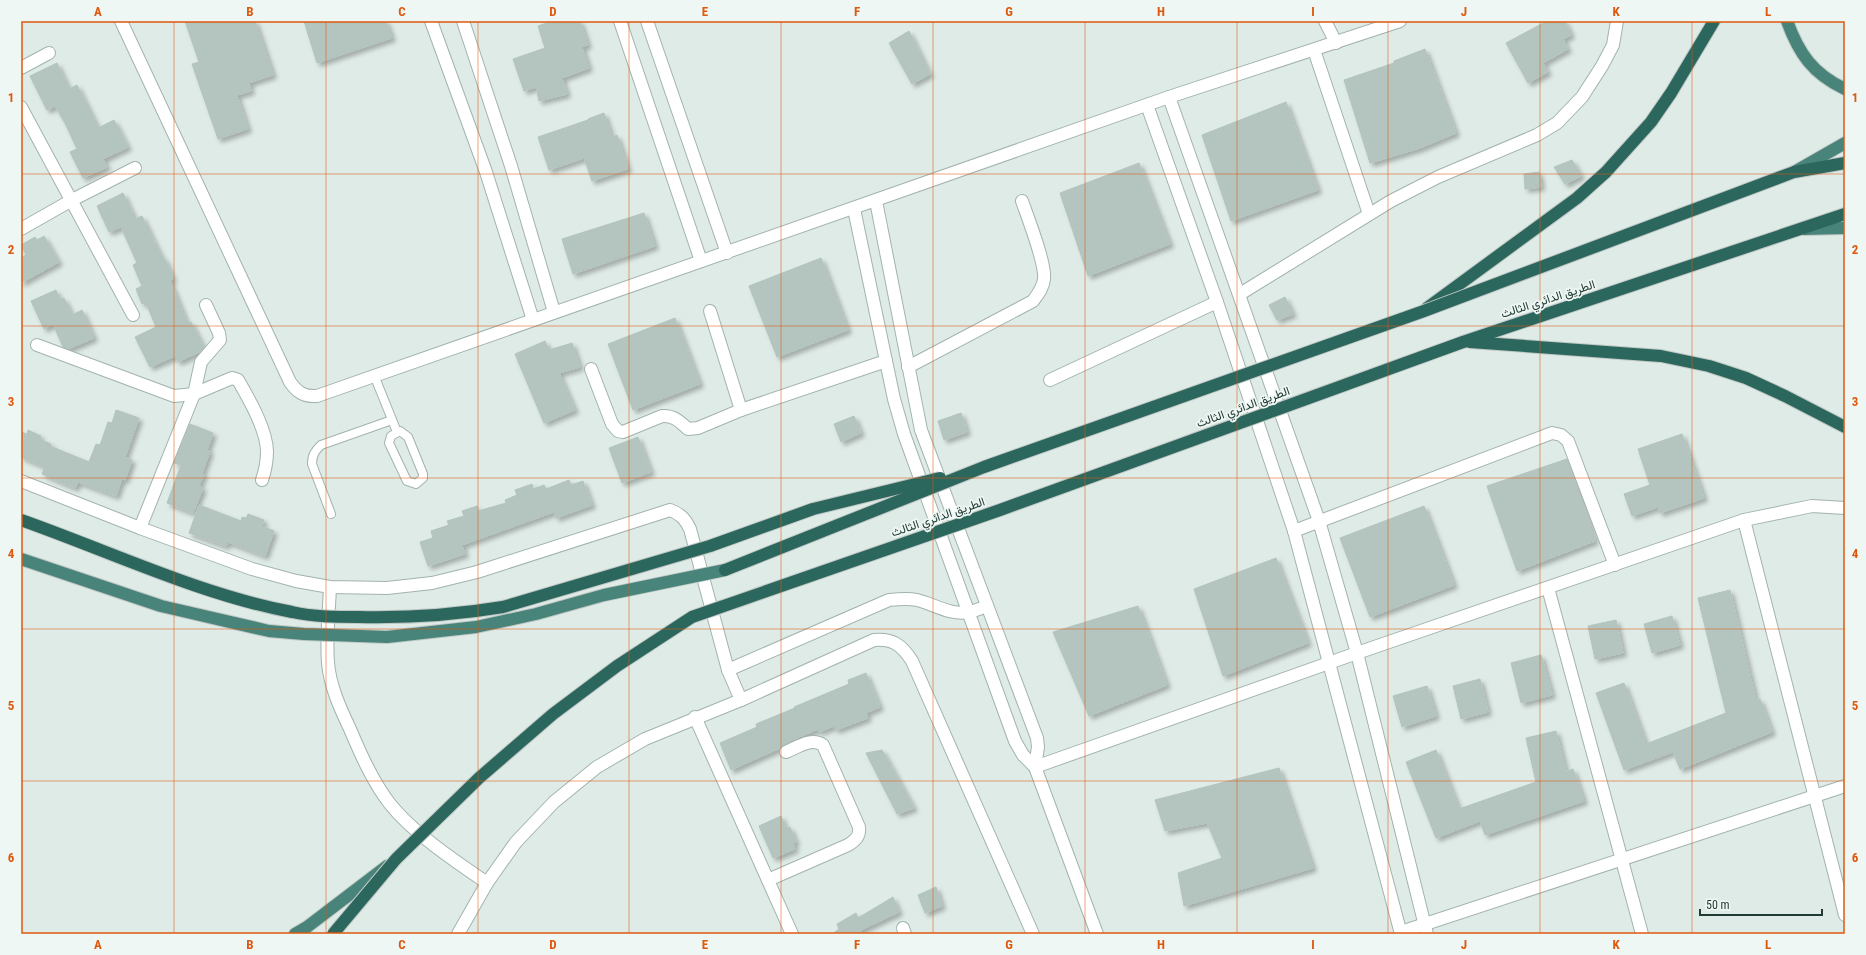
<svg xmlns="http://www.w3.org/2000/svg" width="1866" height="955" viewBox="0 0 1866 955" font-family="'Roboto Condensed',Vazirmatn,sans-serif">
  <defs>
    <filter id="shadow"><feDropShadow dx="3.5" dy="3.5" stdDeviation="2" flood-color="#0004"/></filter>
  </defs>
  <rect width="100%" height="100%" fill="#dfebe6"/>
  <g fill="#b4c5bf" stroke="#b2c4bd" filter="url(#shadow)">
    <path d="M185 21H255L273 75 249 83 251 91 237 95 248 129 218 139 192 64 199 62Z"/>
    <path d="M304 21H386L392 38 317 63Z"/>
    <path d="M552 21H580L588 45 582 47 589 68 562 78 567 94 539 101 536 87 524 91 513 59 545 48 538 26Z"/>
    <path d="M1547 21H1565L1571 35 1563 39 1568 49 1543 63 1548 72 1528 83 1506 43Z"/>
    <path d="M909 31 930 74 912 84 889 43Z"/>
    <path d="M1425 49 1456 133 1420 148 1370 163 1344 80 1394 63V61Z"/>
    <path d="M57 63 69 89 77 85 98 128 114 120 128 147 103 159 107 167 83 178 70 152 77 149 65 123 55 106 47 110 30 76Z"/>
    <path d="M1286 102 1318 190 1231 221 1202 135Z"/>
    <path d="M604 113 612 137 617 135 628 169 592 181 584 158 549 170 538 137 588 120V119Z"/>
    <path d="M1572 160 1581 176 1565 184 1554 167Z"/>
    <path d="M1139 163 1170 244 1088 276 1060 193Z"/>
    <path d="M1539 172 1541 187 1525 189 1524 174Z"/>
    <path d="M123 193 135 219 142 216 160 254 166 261 173 279 170 281 187 323 191 322 204 348 201 351 178 362 175 356 150 367 135 337 156 327 146 303 142 304 136 289 142 286 133 265 137 263 121 227 109 232 97 206Z"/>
    <path d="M644 213 655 246 573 274 562 239Z"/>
    <path d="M44 236 59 262 21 283V258L26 255 21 245 35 237 37 240Z"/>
    <path d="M821 258 848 330 777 357 749 286Z"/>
    <path d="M56 290 60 300 64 298 72 315 82 310 94 338 68 349 63 347 53 324 44 329 31 301Z"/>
    <path d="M1285 297 1293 314 1277 320 1269 305Z"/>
    <path d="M675 318 700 384 633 410 608 344Z"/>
    <path d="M545 341 549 350 572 343 580 367 559 373 575 410 544 423 515 354Z"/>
    <path d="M116 410 139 418 125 457 132 460 125 480 122 479 116 496 78 482 75 488 42 474 45 467 21 457V432L27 434 28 430 41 436 39 439 51 444 50 446 89 462 96 444 100 445 108 422 112 423Z"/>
    <path d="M961 413 967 432 944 440 938 421Z"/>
    <path d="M854 416 861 433 841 442 834 424Z"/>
    <path d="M190 424 213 433 207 450 210 451 202 473 204 474 199 486 203 488 193 513 167 503 181 465 174 463Z"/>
    <path d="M1682 434 1704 498 1660 513 1658 507 1632 516 1624 494 1650 485 1638 449Z"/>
    <path d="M638 437 651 472 622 483 609 448Z"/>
    <path d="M1567 459 1595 541 1517 571 1487 486Z"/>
    <path d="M569 480 571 485 583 481 592 505 556 518 554 512 462 545 465 554 428 566 420 542 433 538 431 531 449 525 447 521 464 516 462 511 477 506 478 511 506 503 505 500 517 495 515 490 532 484 533 489 544 485 546 489Z"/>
    <path d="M199 505 241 521 242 517 246 518 248 514 264 520 262 526 274 531 265 556 228 542 226 546 189 533Z"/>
    <path d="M1424 506 1454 585 1370 617 1340 538Z"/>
    <path d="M1276 558 1308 643 1223 676 1194 589Z"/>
    <path d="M1730 590 1756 701 1760 699 1772 732 1680 769 1673 752 1624 770 1596 693 1624 683 1646 744 1726 713 1698 598Z"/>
    <path d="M1138 606 1167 685 1089 716 1053 632Z"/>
    <path d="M1672 616 1680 645 1652 653 1644 624Z"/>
    <path d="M1616 620 1623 653 1595 659 1588 626Z"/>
    <path d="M1541 655 1552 695 1521 703 1511 663Z"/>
    <path d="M866 673 880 707 866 713 868 718 836 730 834 726 819 732 818 729 790 741 780 748 731 770 720 743 757 727 756 724 795 708 794 707 849 684 848 680Z"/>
    <path d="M1480 679 1488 712 1461 719 1453 686Z"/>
    <path d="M1427 686 1436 716 1402 727 1393 696Z"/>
    <path d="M1556 731 1566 772 1573 769 1584 801 1485 835 1480 821 1436 838 1406 762 1436 750 1459 809 1536 782 1526 738Z"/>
    <path d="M882 750 914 808 897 814 866 753Z"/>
    <path d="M1279 768 1313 868 1184 906 1178 873 1222 858 1207 823 1165 831 1155 800Z"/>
    <path d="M781 816 786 829 790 827 796 842 793 844 795 849 773 858 759 826Z"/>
    <path d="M936 887 942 906 925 913 918 895Z"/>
    <path d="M893 897 899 912 861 930 862 934H836L835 932 839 929 837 924 856 913 858 918Z"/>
  </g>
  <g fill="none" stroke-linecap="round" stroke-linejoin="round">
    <g stroke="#a2b3ad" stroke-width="10">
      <g id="service">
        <path d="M374 375 397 432"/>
        <path d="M400 431 408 437 423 474V478L416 484 407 481 389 443 391 436Z"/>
        <path d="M331 514 312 464C312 455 315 451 321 445L392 420"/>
      </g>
    </g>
    <g stroke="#a2b3ad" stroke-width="14">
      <g id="minor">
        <path d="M121 21 290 382C297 392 304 397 317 396L1169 97 1400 21"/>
        <path d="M431 21 486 172 533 320"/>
        <path d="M463 21 511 166 554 312"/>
        <path d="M620 21 701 261"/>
        <path d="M647 21 727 253"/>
        <path d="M1325 21 1336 43"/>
        <path d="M1314 50 1369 214"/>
        <path d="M21 68 49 53"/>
        <path d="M1169 97 1319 521 1357 653 1427 934"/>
        <path d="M1147 105 1217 302 1294 531 1401 934"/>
        <path d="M21 107 133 315"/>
        <path d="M876 201 921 430 1037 738 1038 747 1035 767"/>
        <path d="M854 209 894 399 904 434 1015 741 1023 755 1035 767 1097 934"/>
        <path d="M21 229 72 200 135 168"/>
        <path d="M1240 294 1391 201 1438 177 1537 135 1557 123 1582 97 1602 66 1613 45 1617 21"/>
        <path d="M710 311 741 410"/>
        <path d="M37 345 174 396 194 394 232 378 238 380C249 399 267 430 267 452 267 462 265 471 262 480"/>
        <path d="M908 367 1033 301C1038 294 1043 288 1044 279 1046 264 1028 218 1022 201"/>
        <path d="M591 369 612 424 618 431 623 432 662 416C674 415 680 422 688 429L698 428 741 410 886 361"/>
        <path d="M1050 380 1217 302"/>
        <path d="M21 481 140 528 252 569 296 581 330 587 387 588 432 583 477 572 670 510C681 514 685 519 690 529L728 670 741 700"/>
        <path d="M1744 520 1845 915"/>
        <path d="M140 528 194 394 201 362 220 340 219 333 206 305"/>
        <path d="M1294 531 1552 433 1561 435 1568 441 1615 565"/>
        <path d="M330 587C329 612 326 638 328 663 330 686 340 708 350 729 361 755 373 782 390 804 414 834 455 861 487 883"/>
        <path d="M1548 588 1642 934"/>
        <path d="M728 670 889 600C899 599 908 598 917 600 934 604 951 616 969 612 975 611 981 608 987 606"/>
        <path d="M695 717 792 934"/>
        <path d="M1035 767 1357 653 1744 520 1812 506 1845 508"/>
        <path d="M768 880 848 845C856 840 860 836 859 827L823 745C811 737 798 747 786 752"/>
        <path d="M903 928 905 934"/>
        <path d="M1401 932 1845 786"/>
        <path d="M458 934 487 883 516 842 554 802 597 767 645 739 741 700 874 640C892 638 902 645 912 661L1033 934"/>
      </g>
    </g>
    <g stroke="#c1c8c6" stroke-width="14">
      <g id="trunk">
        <path d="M1787 21C1799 54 1813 74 1845 89"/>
        <path d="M1796 171 1845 143"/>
        <path d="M1804 229 1845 228"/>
        <path d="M295 934 307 927 387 866"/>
      </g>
    </g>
    <g stroke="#c1c8c6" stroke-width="14">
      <g id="motorway">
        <path d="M1794 172 1845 163"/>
        <path d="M1427 308 1577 198 1606 172 1651 122 1671 93 1714 21"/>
        <path d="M1463 342 1845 214"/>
        <path d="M1470 342 1661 356 1709 366 1746 378 1785 396 1845 427"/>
      </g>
    </g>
    <use href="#service" stroke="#fff" stroke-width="8"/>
    <use href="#minor" stroke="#fff" stroke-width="12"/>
    <use href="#trunk" stroke="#488479" stroke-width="12"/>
    <use href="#motorway" stroke="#2c675e" stroke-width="12"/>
    <g stroke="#c1c8c6" stroke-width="14" stroke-linecap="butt">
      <path id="trunk-bridge" d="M21 559 161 606 269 631 304 634 387 637 476 627 536 614 604 595 725 570"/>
    </g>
    <g stroke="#c1c8c6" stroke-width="14" stroke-linecap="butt">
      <g id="motorway-bridge">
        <path d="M21 520C109 551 201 595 292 612 314 617 337 617 359 617 407 618 455 615 503 607L710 546 813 509 940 478"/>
        <path d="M725 570 984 467 1424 311 1794 172"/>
        <path d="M333 934 396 859 479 778 553 714 617 666 692 617 1000 510 1463 342"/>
      </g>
    </g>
    <use href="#trunk-bridge" stroke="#488479" stroke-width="12"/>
    <use href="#motorway-bridge" stroke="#2c675e" stroke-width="12"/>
  </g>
  <path fill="none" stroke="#de580e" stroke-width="1" stroke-opacity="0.55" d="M174 21V934M326 21V934M478 21V934M629 21V934M781 21V934M933 21V934M1085 21V934M1237 21V934M1388 21V934M1540 21V934M1692 21V934M21 174H1845M21 326H1845M21 478H1845M21 629H1845M21 781H1845"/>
  <g text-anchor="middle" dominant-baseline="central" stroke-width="3.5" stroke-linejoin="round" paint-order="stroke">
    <g font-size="12" fill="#203b35" stroke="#eff7f4">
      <text transform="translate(1548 299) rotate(-18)">الطريق الدائري الثالث</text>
      <text transform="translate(1243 407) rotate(-20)">الطريق الدائري الثالث</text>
      <text transform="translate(938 517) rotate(-19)">الطريق الدائري الثالث</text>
    </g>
  </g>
  <rect width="1866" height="955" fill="none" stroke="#eff7f4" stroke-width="44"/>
  <path d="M1700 909v6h122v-6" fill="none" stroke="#203b35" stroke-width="2"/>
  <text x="1706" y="909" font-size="12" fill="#203b35" stroke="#eff7f4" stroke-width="3" paint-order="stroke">50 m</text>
  <rect x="22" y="22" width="1822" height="911" fill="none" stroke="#de580e" stroke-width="1.5"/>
  <g font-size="13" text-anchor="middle" font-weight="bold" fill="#de580e">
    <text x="98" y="16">A</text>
    <text x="250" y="16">B</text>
    <text x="402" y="16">C</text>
    <text x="553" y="16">D</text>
    <text x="705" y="16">E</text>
    <text x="857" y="16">F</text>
    <text x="1009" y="16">G</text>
    <text x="1161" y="16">H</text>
    <text x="1313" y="16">I</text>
    <text x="1464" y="16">J</text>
    <text x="1616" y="16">K</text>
    <text x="1768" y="16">L</text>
    <text x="11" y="102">1</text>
    <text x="1855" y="102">1</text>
    <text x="11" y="254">2</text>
    <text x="1855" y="254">2</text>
    <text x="11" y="406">3</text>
    <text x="1855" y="406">3</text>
    <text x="11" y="558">4</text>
    <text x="1855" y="558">4</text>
    <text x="11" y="710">5</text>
    <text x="1855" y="710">5</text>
    <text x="11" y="862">6</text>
    <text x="1855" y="862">6</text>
    <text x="98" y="949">A</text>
    <text x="250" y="949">B</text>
    <text x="402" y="949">C</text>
    <text x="553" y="949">D</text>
    <text x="705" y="949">E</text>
    <text x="857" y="949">F</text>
    <text x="1009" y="949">G</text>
    <text x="1161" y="949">H</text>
    <text x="1313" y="949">I</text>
    <text x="1464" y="949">J</text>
    <text x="1616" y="949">K</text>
    <text x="1768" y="949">L</text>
  </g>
</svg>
